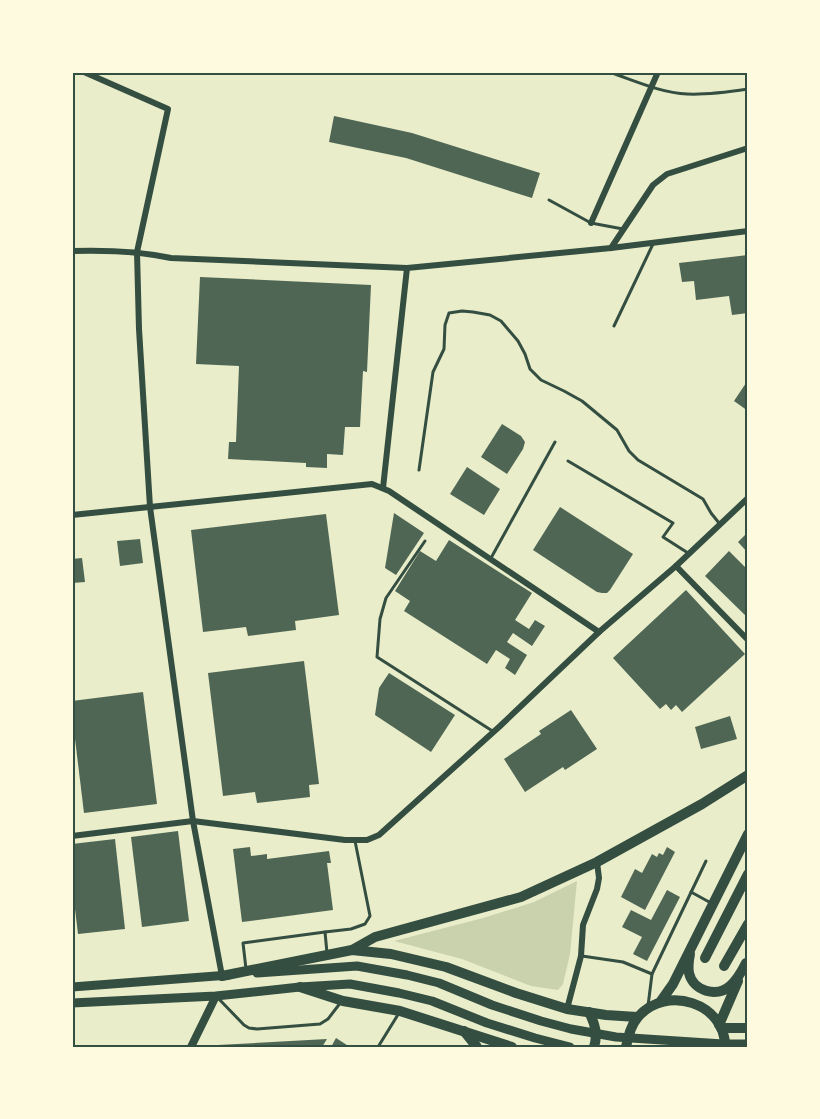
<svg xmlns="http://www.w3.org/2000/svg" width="820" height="1119" viewBox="0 0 820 1119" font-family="Signika,sans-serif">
  <rect width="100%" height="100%" fill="#e9edc9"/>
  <path fill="#cad2ad" d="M577 881 570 954 563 984 558 990 531 986 462 959 394 941 483 918 534 902Z"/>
  <g fill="#4f6655">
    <path d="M334 116 412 133 540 173 532 198 406 158 329 142Z"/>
    <path d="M748 255V313L732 315 729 296 696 300 694 281 682 282 679 263Z"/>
    <path d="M200 277 371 285 367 372 363 371 360 427H345L343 455 327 454V468L306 467V463L228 459 229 442H236L239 366 196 364Z"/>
    <path d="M748 380V411L734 401Z"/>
    <path d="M502 424 521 436 525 442 523 449 507 474 481 457Z"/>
    <path d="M467 467 500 489 484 515 450 494Z"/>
    <path d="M560 507 633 554 610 590 607 593H602L597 592 533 550Z"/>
    <path d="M394 513 424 533 396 575 385 568Z"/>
    <path d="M326 514 339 615 295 621 296 630 248 636 246 627 203 632 191 530Z"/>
    <path d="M748 532V553L738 542Z"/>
    <path d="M140 539 143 563 120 566 117 541Z"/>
    <path d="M449 540 532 593 515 620 529 629 535 620 545 626 532 646 513 633 507 642 527 655 515 675 505 668 510 659 496 650 487 664 404 611 410 601 395 591 420 551 436 561Z"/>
    <path d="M729 551 748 570V618L705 576Z"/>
    <path d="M82 558 85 582 72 583V559Z"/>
    <path d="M686 590 745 654 682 712 676 705 671 710 666 704 660 709 613 658Z"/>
    <path d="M304 661 319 784 309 785 310 797 257 803 255 792 223 796 208 673Z"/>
    <path d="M389 673 455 715 431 752 375 715 379 688Z"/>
    <path d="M143 692 157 804 84 813 72 714V701Z"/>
    <path d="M571 710 597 749 565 770 563 767 525 792 504 759 541 734 539 731Z"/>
    <path d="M730 716 737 739 701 749 695 727Z"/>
    <path d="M178 831 189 921 142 927 131 837Z"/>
    <path d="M115 839 125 929 78 934 72 884V844Z"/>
    <path d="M250 847 251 856 267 854V859L329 851 331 863H327L333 910 242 922 233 849Z"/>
    <path d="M667 847 675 852 645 910 621 897 635 869 642 873 652 854 657 857 659 853 663 855Z"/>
    <path d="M667 890 680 897 647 961 633 954 642 937 622 927 631 910 651 920Z"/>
    <path d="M336 1038 350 1047H331Z"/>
    <path d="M327 1039 322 1047H218V1045Z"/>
  </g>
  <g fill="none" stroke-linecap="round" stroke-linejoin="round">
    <g stroke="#344e41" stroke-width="3">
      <path d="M609 72C633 80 661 93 687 94 707 95 728 92 748 89"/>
      <path d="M549 200 591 223 623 229"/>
      <path d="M614 326 653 244"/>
      <path d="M568 461 673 523 663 537 688 553"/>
      <path d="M419 470 433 372 444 349 445 325 449 313 462 311 473 312 490 315 501 321 518 341 525 354 530 369 541 380 564 391 582 401 617 430 629 451 638 460 703 499 711 513 719 523"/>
      <path d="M425 541 386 598 380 619 377 657 494 732"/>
      <path d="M491 558 555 442"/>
      <path d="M691 892 711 903"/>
      <path d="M325 932 351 929 365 924 370 916 355 841"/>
      <path d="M582 956 623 962 652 974"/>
      <path d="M246 969 243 943 325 932 327 953"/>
      <path d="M217 997 244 1025 249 1028 257 1029 320 1024 328 1019 341 1002"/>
      <path d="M648 1006 652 974 706 861"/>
      <path d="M378 1047 399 1013"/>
    </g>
    <g stroke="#344e41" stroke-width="6">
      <path d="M84 72 168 109 137 252 139 329 150 507 193 821 222 976"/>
      <path d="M591 223 658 72"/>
      <path d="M611 248 653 185 667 174 748 148"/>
      <path d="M72 251C105 250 138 251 171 258L407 268 611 248 748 231"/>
      <path d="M383 488 407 268"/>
      <path d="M72 515 372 484 389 491 599 632"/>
      <path d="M676 566 748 640"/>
      <path d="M72 836 193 821 345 840H367L379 835 499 727 599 632 676 566 748 498"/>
      <path d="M567 1009 581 956 583 925 597 889 599 878 597 862"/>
    </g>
    <path stroke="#344e41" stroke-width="8" d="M191 1047 216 996"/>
    <g stroke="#344e41" stroke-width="9">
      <path d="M257 973 357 966 407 975 439 983 492 1005 541 1021 571 1029 616 1037 723 1044H748"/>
      <path d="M72 987 229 975"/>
      <path d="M72 1003 216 996 300 987 350 984 399 993 432 1001 487 1023 535 1038 570 1047"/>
    </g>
    <g stroke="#344e41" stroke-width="10">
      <path d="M352 950 375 937 521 897 597 862 702 804 748 775"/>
      <path d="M690 954C689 959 688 967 689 973 693 991 717 998 730 986 737 980 742 971 746 963"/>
      <path d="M705 958 748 874"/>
      <path d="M724 966 748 924"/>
      <path d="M222 976 352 950 391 954 446 967 516 993 567 1009 606 1015 637 1017"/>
      <path d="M300 987 343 1001 400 1011 512 1047"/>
      <path d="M661 1001 673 984 748 834"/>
      <path d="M589 1012C595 1024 598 1034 594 1047"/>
      <path d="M719 1025 738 981"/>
      <path d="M721 1028H748"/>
      <path d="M464 1031 477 1047"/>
      <path d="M626 1047C628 1036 631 1025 638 1017 666 984 726 1003 725 1047"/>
    </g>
  </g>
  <rect width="820" height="1119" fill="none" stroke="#fefae0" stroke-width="147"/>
  <rect x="74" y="74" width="672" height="972" fill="none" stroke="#344e41" stroke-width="2"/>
</svg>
